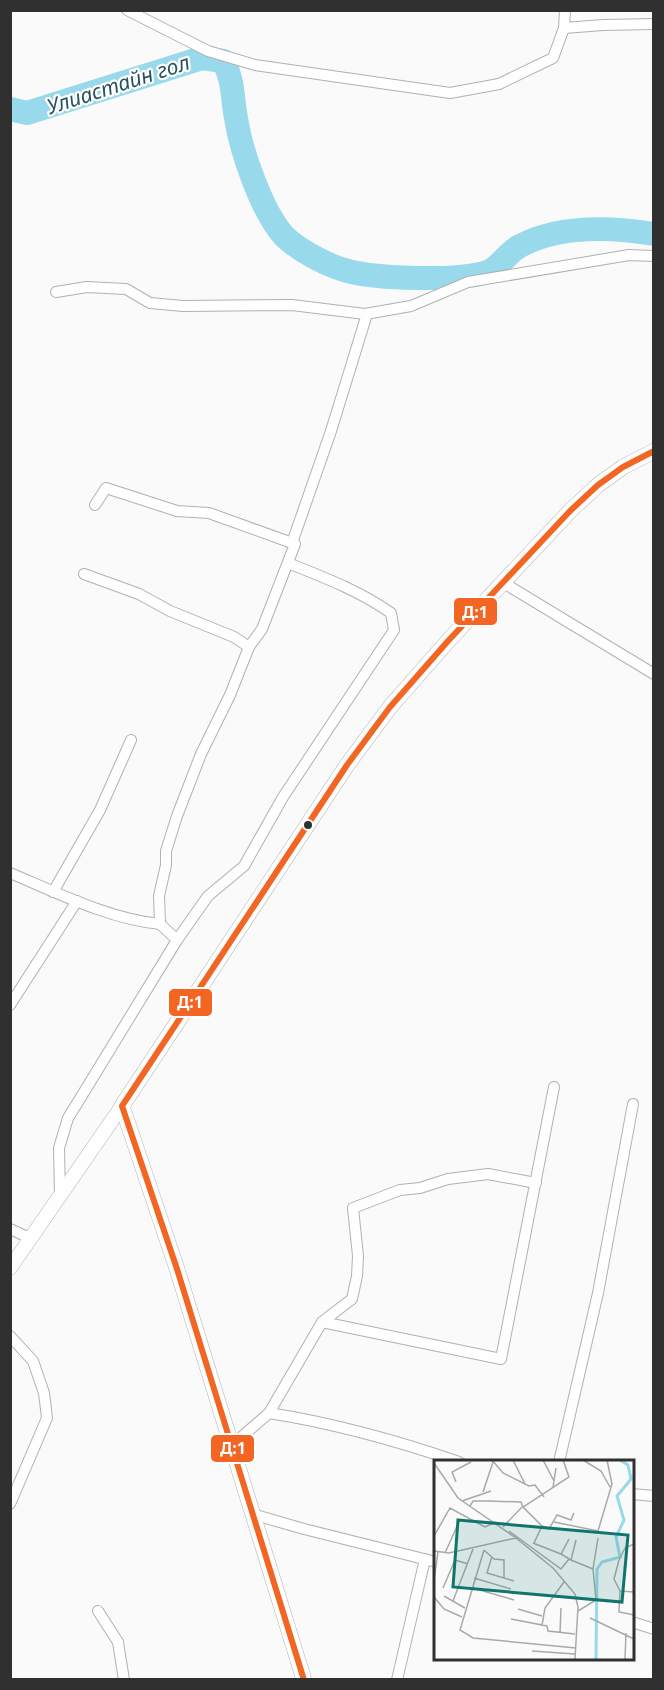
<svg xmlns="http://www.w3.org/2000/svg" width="664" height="1690" viewBox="0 0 664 1690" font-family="'Noto Sans',sans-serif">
  <rect width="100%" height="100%" fill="#fafafa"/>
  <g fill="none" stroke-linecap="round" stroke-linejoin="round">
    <path stroke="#98daec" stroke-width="24" d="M10 109 27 113 202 58 223 61C234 80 232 98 236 118 241 151 262 212 284 236 298 250 328 266 348 271 378 279 454 281 484 273 499 270 506 253 520 246 559 225 611 227 654 234"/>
    <g stroke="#b1b1b1" stroke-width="12">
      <g id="minor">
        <path d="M127 10 208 51 255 65 450 93 499 84 553 58 564 28"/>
        <path d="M565 10 564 28 603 25 654 24"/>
        <path d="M56 292 87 287 126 289 150 303 183 306 292 305 365 314 411 306 468 282 629 255 654 256"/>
        <path d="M95 505 106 488 177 511 209 513 295 544 262 629 249 647"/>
        <path d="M292 543 331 431 367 314"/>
        <path d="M84 574 139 594 170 611 234 637 249 647 230 695 201 754 177 816 166 851V865L159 896 160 924 177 940"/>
        <path d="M502 582 654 674"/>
        <path d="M10 873C58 893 109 919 160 924"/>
        <path d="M53 892 100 810 131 740"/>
        <path d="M10 1005 77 901"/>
        <path d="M60 1196 59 1148 68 1118 81 1097 177 940 208 896 244 866 283 797 394 630 391 613C360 591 323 577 288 563"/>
        <path d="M10 1229 30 1238"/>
        <path d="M322 1322 501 1359 554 1087"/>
        <path d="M10 1336 33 1361 44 1393 47 1418 10 1504"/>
        <path d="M269 1413C333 1423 398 1441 459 1462"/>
        <path d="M231 1446 269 1413 322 1322 352 1299 357 1276 358 1256 353 1208 400 1190 420 1188 448 1179 488 1174 536 1183"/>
        <path d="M559 1462 598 1293 633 1104"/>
        <path d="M632 1494 654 1496"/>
        <path d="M252 1514 304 1529 436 1562"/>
        <path d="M98 1611 118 1642 124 1680"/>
        <path d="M632 1622 654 1629"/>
        <path d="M397 1680 425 1559"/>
      </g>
    </g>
    <g stroke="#b1b1b1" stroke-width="15">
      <path id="tertiary" d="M10 1268 122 1106"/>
    </g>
    <g stroke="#b1b1b1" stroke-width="16">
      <path id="secondary" d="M304 1680 177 1269 122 1106 347 765 390 707 448 641 570 511 598 485 623 467 654 451"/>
    </g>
    <use href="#minor" stroke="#fefefe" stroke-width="10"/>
    <use href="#tertiary" stroke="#fefefe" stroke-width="14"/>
    <use href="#secondary" stroke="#fefefe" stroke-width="15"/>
    <g stroke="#fff" stroke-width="10">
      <path id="bus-1" d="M304 1680 177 1269 122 1106 347 765 390 707 448 641 570 511 598 485 623 467 654 451"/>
    </g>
    <use href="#bus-1" stroke="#f26522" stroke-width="6"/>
  </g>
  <circle fill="#303031" stroke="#fff" stroke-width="2" cx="308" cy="825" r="5"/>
  <g text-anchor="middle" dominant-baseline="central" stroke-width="4.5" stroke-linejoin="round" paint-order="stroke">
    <g font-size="21" font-style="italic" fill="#27515d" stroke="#fff">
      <text transform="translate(118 84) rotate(-18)">Улиастайн гол</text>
    </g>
  </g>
  <g transform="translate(434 1460)">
    <rect width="200" height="200" fill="#fafafa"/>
    <path fill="none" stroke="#98daec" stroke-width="3" d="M162 199 163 109 168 102 186 97 182 77 190 60 183 36 197 19 194 5 186 0"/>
    <path fill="none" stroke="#a9a9aa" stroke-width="1.5" d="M58 0 69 13 95 26 101 25 110 37M79 0 91 24M109 0 120 21M149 0 167 11 176 27M0 3 24 38 82 78M22 22 18 12 37 2M119 27 122 8M49 32 59 2M28 41 57 31M36 46 39 41H54L87 42 89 47M120 62 164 71 178 24 173 0M108 66 89 47 135 17 129 0M69 67 88 47M75 71 127 109 135 99M0 76 16 48 51 67 62 62M99 83 127 94 135 79M100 83 108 66 115 69 123 55 137 60 140 53M50 90 26 170 39 178 142 188M50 90 60 99 70 100V118M0 91 15 93 82 78 119 108 141 134 144 147 141 199M11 93 25 62M127 94 137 100 142 80M58 96 53 113 80 121M137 100 159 109M40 118 77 129M0 120 4 92M9 128 21 100 34 104M39 128 80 140M186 131 180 119 185 100 191 88 200 84M200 132 186 131 185 152 200 155M10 136 31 148M0 137 10 149 28 157M19 141 39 89M84 149 108 156M144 151 162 140 159 109 164 78M156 158 200 179M77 159 113 166 114 171 141 174M108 165 111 148 130 122M126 173 127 148M98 191 141 194M191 199 192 173"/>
    <path fill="#0f766e" fill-opacity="0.15" stroke="#0f766e" stroke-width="3" d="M24 60 194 75 188 142 19 127Z"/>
    <rect width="200" height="200" fill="none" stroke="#303031" stroke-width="3"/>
  </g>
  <g stroke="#fff" stroke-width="2">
    <rect x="453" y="597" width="45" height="29" rx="6" fill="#f26522"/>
    <rect x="168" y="988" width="45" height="29" rx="6" fill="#f26522"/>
    <rect x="210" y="1434" width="45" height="29" rx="6" fill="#f26522"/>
  </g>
  <g font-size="16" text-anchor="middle" font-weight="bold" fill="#fff">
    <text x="475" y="618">Д:1</text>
    <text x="190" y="1008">Д:1</text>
    <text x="233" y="1454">Д:1</text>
  </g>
  <rect width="664" height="1690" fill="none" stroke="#303031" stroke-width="24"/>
</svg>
